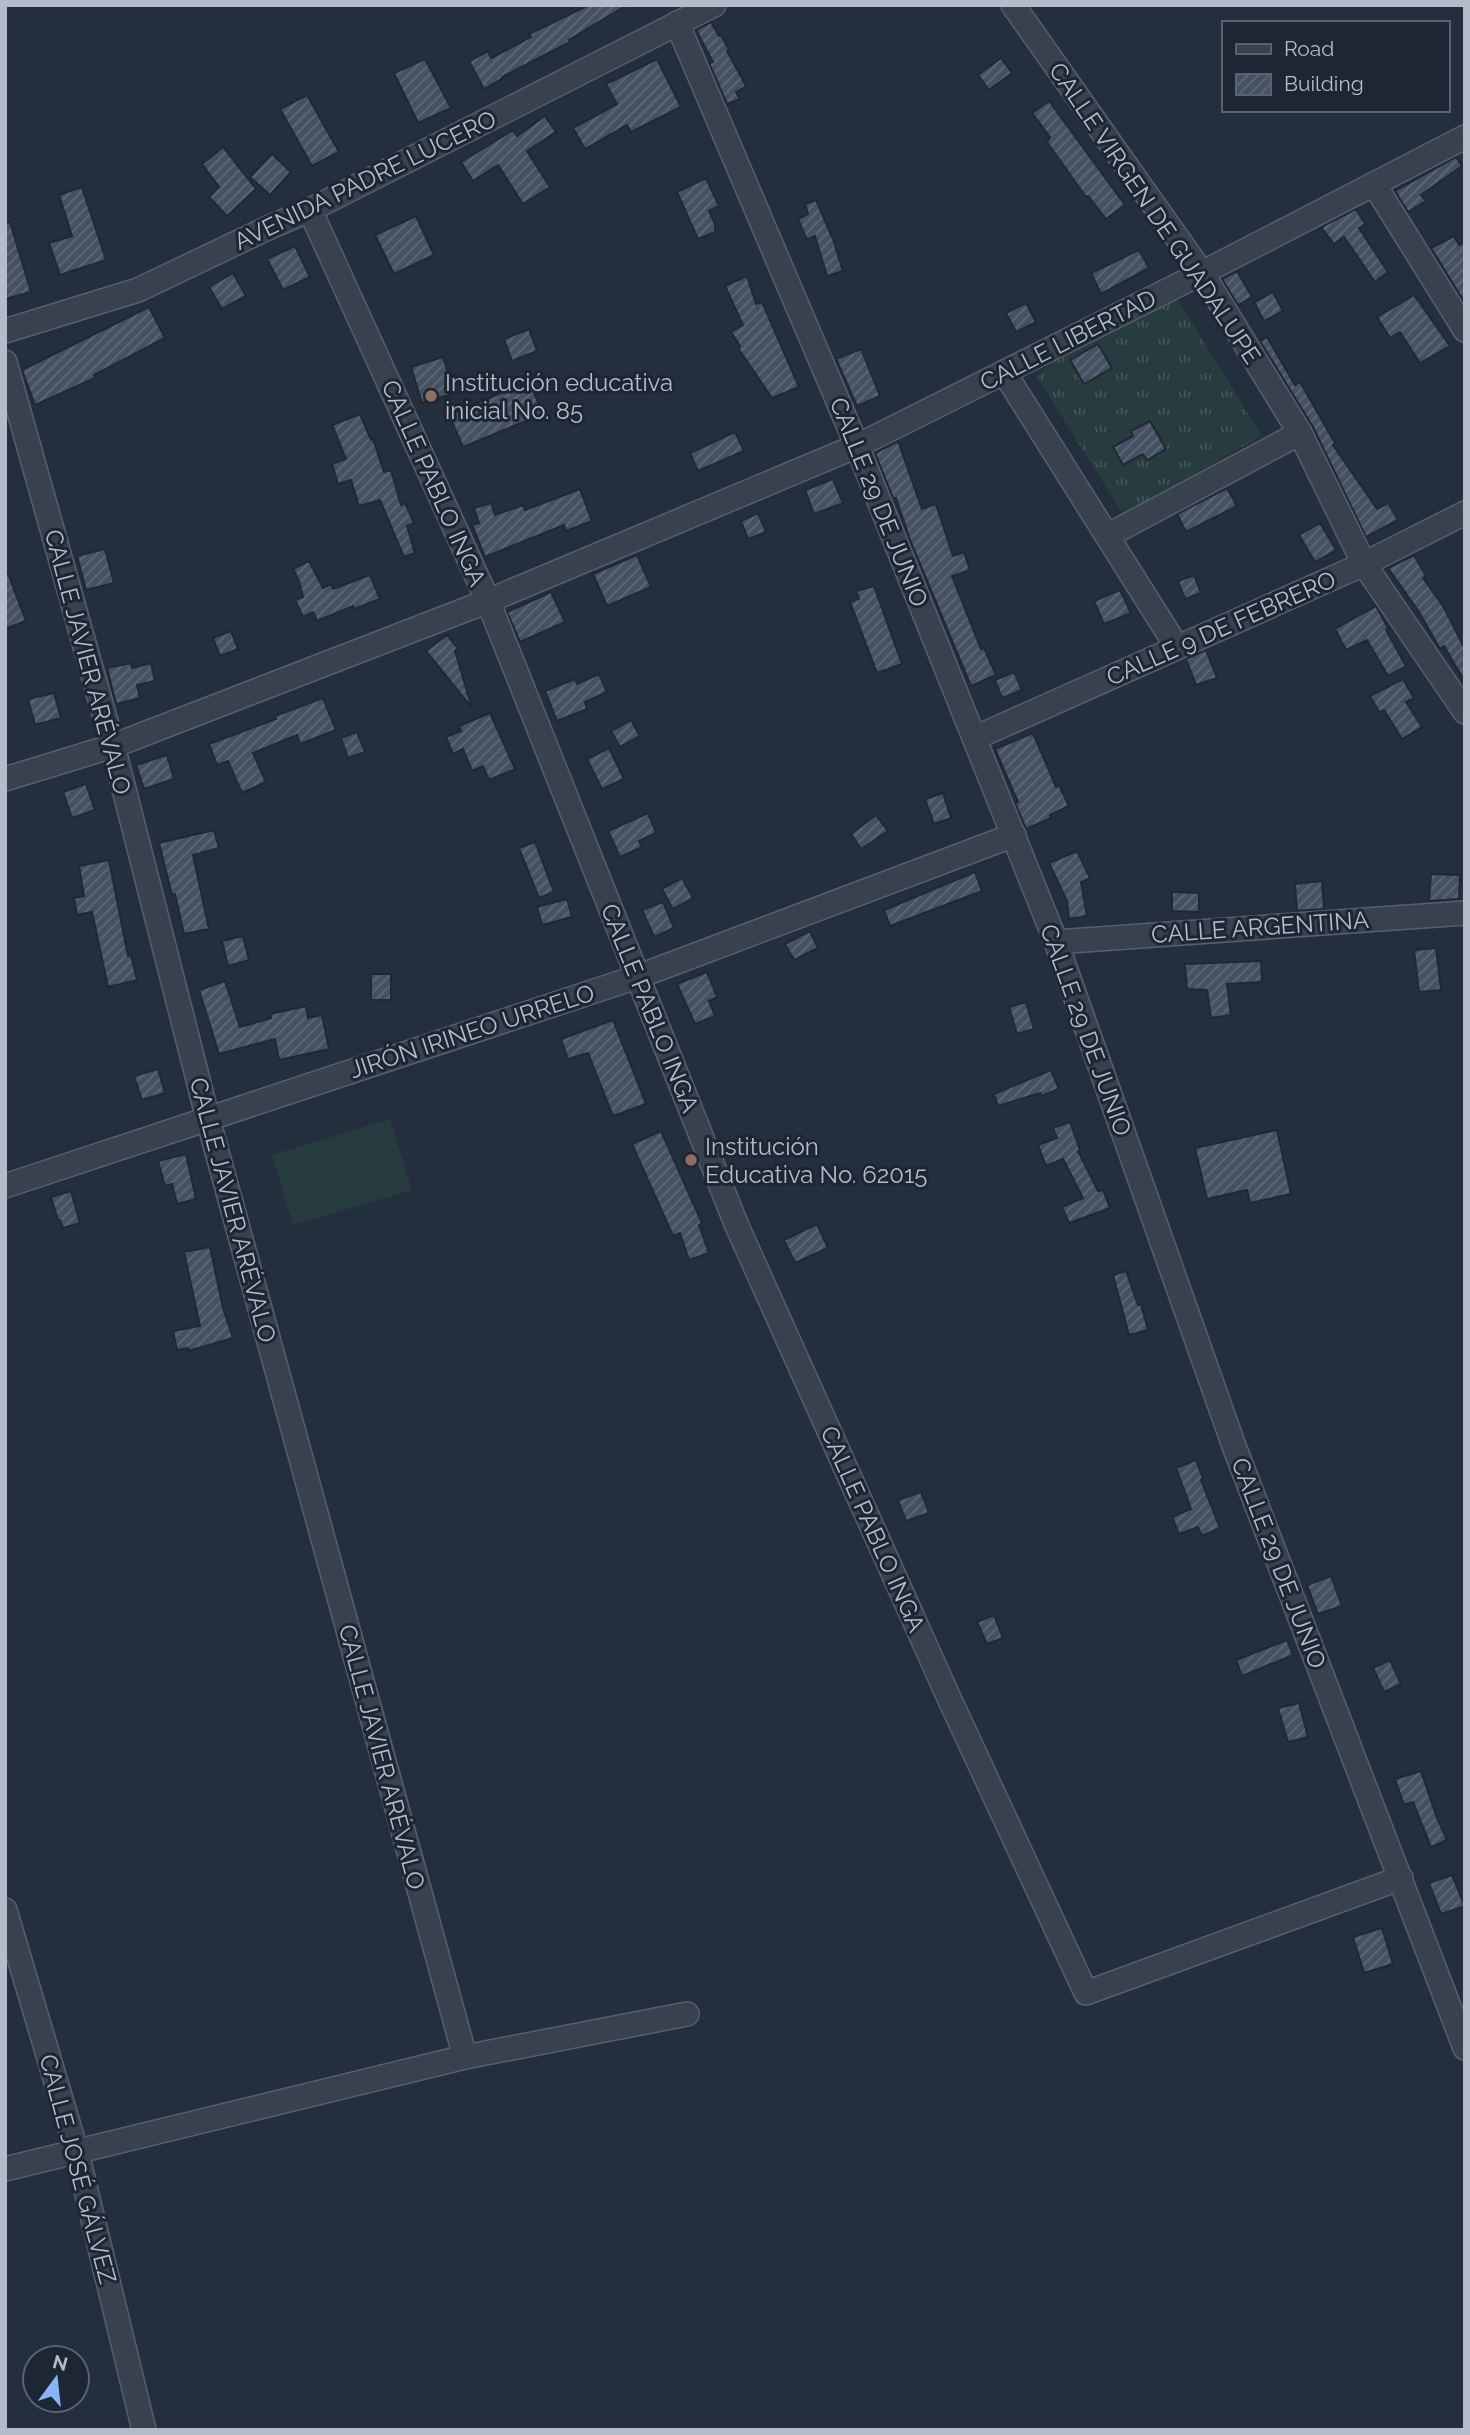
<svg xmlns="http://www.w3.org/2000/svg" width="1470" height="2435" viewBox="0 0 1470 2435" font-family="Raleway,sans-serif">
  <defs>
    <pattern id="grass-tufts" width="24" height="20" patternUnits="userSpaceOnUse" patternTransform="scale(1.75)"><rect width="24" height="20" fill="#263c3f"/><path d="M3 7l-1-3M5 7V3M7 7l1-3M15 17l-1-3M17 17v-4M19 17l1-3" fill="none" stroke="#435659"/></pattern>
    <pattern id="building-hatch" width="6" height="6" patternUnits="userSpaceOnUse" patternTransform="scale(1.75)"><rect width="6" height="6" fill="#455162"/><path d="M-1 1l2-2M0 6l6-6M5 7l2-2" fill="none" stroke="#5d6877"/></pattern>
  </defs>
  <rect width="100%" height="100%" fill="#242f3e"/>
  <path fill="url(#grass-tufts)" d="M1175 295 1262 436 1123 514 1037 377 1047 366Z"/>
  <path fill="#263c3f" d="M390 1119 412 1190 293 1225 272 1155Z"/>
  <g fill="url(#building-hatch)" stroke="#1f2835" stroke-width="2">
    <path d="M589 5H627L569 40 570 42 502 77 503 78 484 89 469 61 488 51 491 58 531 37 529 34Z"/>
    <path d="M711 22 719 36 721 35 729 50 727 51 746 86 736 92 740 99 727 104 709 63 713 62 696 30Z"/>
    <path d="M1001 58 1012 73 989 90 978 75Z"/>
    <path d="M425 59 451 108 418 123 394 73Z"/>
    <path d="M657 59 681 107 631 132 627 125 585 149 573 128 617 104 606 84Z"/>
    <path d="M307 95 339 152 312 166 280 109Z"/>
    <path d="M1049 101 1125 205 1106 219 1088 196 1086 197 1047 142 1050 137 1032 113Z"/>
    <path d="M545 116 556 132 527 151 550 187 523 204 498 165 473 181 461 162 513 130 517 136Z"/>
    <path d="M223 147 256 189 227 216 209 197 219 187 202 164Z"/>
    <path d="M272 154 291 172 270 195 250 177Z"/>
    <path d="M1456 157 1462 166 1421 195 1426 201 1408 212 1395 191Z"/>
    <path d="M706 178 719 206 709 211 715 224V232L698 239 677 192Z"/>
    <path d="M82 187 106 260 60 275 49 243 72 236 59 195Z"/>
    <path d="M816 200 833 239 843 271 827 276 815 236 807 240 798 219 808 214 805 204Z"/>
    <path d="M1356 209 1365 224 1359 228 1388 272 1375 282 1344 237 1334 244 1321 227Z"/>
    <path d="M416 216 434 255 394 274 375 235Z"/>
    <path d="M10 222 31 292 5 299V223Z"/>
    <path d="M1454 236 1459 245 1465 242V303L1431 248Z"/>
    <path d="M295 246 310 277 283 290 267 259Z"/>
    <path d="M1139 250 1149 268 1101 294 1091 273Z"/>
    <path d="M1237 271 1252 297 1238 305 1222 279Z"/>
    <path d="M233 273 246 296 222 309 209 287Z"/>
    <path d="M747 276 756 304 762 302 799 387 772 398 738 348 740 346 731 332 743 325 725 286Z"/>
    <path d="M1273 292 1283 311 1264 321 1254 302Z"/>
    <path d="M1414 295 1450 346 1420 363 1400 332 1390 338 1377 317Z"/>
    <path d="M1026 303 1036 322 1016 332 1006 313Z"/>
    <path d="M149 307 165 338 94 375 95 378 35 405 22 370Z"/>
    <path d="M529 329 537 351 512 361 504 339Z"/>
    <path d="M1267 337 1295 385 1300 382 1335 443 1333 445 1377 509 1388 503 1398 520 1366 537 1313 427 1260 341Z"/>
    <path d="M1098 344 1112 368 1084 384 1070 360Z"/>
    <path d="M861 349 880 396 857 406 836 359Z"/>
    <path d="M443 357 455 393 422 403 411 367Z"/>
    <path d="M529 381 543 414 463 447 449 415Z"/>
    <path d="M360 414 371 440 373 439 384 472 391 470 401 505 405 503 414 523 407 526 415 553 404 557 380 500 359 506 351 480 338 484 332 464 346 459 332 425Z"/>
    <path d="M1150 421 1166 449 1147 460 1143 454 1123 465 1113 447 1133 436 1131 431Z"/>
    <path d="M735 432 744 451 698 471 690 453Z"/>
    <path d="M898 441 922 509 936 504 953 556 964 552 970 570 952 576 981 649 984 648 996 675 971 686 910 540 896 498H893L875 453Z"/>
    <path d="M833 479 843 503 814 514 805 490Z"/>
    <path d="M1227 488 1237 506 1186 532 1177 514Z"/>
    <path d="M580 489 592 521 566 531 564 525 485 557 472 525 479 523 474 508 491 503 495 515 523 505 525 510Z"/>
    <path d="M758 513 766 532 748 539 741 521Z"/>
    <path d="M1320 523 1336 550 1315 562 1299 535Z"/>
    <path d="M105 549 114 583 86 590 77 556Z"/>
    <path d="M637 555 651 587 607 606 593 574Z"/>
    <path d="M1414 555 1426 576 1423 578 1443 606 1465 649V682L1444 646 1440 649 1419 612 1388 568Z"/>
    <path d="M309 561 323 588 331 584 333 589 370 575 380 599 354 609 353 606 317 621 313 612 303 617 295 600 303 597 299 581 293 569Z"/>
    <path d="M5 571H7L26 621 5 629Z"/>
    <path d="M1194 575 1201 593 1185 599 1178 581Z"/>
    <path d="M874 586 902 664 877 673 850 602 859 599 856 591Z"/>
    <path d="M1120 590 1131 613 1104 624 1094 601Z"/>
    <path d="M551 592 565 622 520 642 507 612Z"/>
    <path d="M1376 606 1388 628 1386 630 1406 666 1388 676 1367 640 1346 650 1335 629Z"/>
    <path d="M231 631 238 649 220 656 213 638Z"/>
    <path d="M447 635 458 649 455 651 472 708 426 651Z"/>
    <path d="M1206 650 1217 678 1196 685 1186 659Z"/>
    <path d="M131 663 132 668 151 663 155 681 137 685 140 698 116 704 107 668Z"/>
    <path d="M1014 672 1022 690 1002 698 995 680Z"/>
    <path d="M599 674 607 692 585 702 587 709 557 721 545 691 575 679 577 684Z"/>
    <path d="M1403 679 1414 698 1406 702 1422 727 1402 739 1384 710 1379 712 1370 696Z"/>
    <path d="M54 693 61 718 35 725 28 699Z"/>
    <path d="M323 698 336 730 300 744 297 735 253 753 266 782 242 793 228 761 217 765 209 744 276 719 275 716Z"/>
    <path d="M490 713 515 769 489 780 483 766 472 771 463 749 453 754 446 737 461 731 459 726Z"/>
    <path d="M631 720 640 736 620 747 611 731Z"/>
    <path d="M357 732 365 752 348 758 341 738Z"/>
    <path d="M1033 733 1056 787 1059 785 1069 806 1050 815 1051 818 1026 829 1015 803 1018 802 995 749Z"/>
    <path d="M609 748 624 779 602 789 587 759Z"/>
    <path d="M167 755 174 779 144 789 136 765Z"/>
    <path d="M86 784 95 810 72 818 63 792Z"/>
    <path d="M943 793 951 818 934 824 925 799Z"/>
    <path d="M648 813 656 833 639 841 642 847 620 857 608 831Z"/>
    <path d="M876 815 888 831 861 849 851 834Z"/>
    <path d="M214 830 219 848 193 855 209 929 184 934 175 894 172 895 159 843Z"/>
    <path d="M535 842 554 892 539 898 519 848Z"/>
    <path d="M1077 851 1090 878 1081 882 1087 916 1069 919 1067 901 1049 863Z"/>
    <path d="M109 860 128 956 131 955 137 980 108 987 92 912 77 915 74 898 84 896 79 866Z"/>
    <path d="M975 872 982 891 890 926 884 910Z"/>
    <path d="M1431 874 1460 875 1459 899 1429 901Z"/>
    <path d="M682 878 693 898 673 909 662 889Z"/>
    <path d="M1322 881 1324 909 1297 911 1295 884Z"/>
    <path d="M1172 892 1199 893V912L1172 911Z"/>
    <path d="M567 899 572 917 542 925 537 907Z"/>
    <path d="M663 902 674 928 654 937 642 910Z"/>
    <path d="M810 931 818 948 794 960 785 944Z"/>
    <path d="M243 936 249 960 228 966 222 941Z"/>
    <path d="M1436 948 1441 990 1419 992 1414 950Z"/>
    <path d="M1261 961 1262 982 1227 984 1231 1015 1211 1018 1207 990 1187 989 1185 964Z"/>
    <path d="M707 972 717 997 709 1001 715 1016 695 1024 677 984Z"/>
    <rect x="371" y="974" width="20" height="26"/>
    <path d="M225 981 240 1027 271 1018 270 1014 306 1006 308 1018 322 1015 329 1049 279 1060 275 1039 219 1054 199 990Z"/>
    <path d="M1026 1002 1034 1029 1017 1034 1009 1007Z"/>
    <path d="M613 1020 646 1104 613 1116 588 1053 568 1059 561 1039Z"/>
    <path d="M158 1069 165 1093 142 1100 134 1076Z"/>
    <path d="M1051 1070 1059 1089 1041 1096 1040 1093 998 1106 994 1094Z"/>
    <path d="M1070 1122 1080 1150 1078 1151 1098 1191 1103 1190 1110 1208 1069 1223 1062 1207 1083 1198 1063 1159 1046 1166 1038 1145 1057 1138 1053 1128Z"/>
    <path d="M1277 1130 1291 1194 1250 1203 1247 1190 1207 1199 1195 1148Z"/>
    <path d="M661 1131 702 1223 699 1225 709 1253 689 1260 680 1233 673 1236 632 1144Z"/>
    <path d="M186 1154 196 1199 177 1204 172 1184 165 1186 158 1161Z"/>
    <path d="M71 1191 80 1223 63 1228 60 1220H58L51 1197Z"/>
    <path d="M817 1224 828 1248 795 1263 784 1240Z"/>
    <path d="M210 1247 223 1308 233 1338 188 1351V1348L177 1350 173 1331 200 1326 184 1252Z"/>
    <path d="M1126 1271 1138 1305 1141 1304 1148 1330 1129 1335 1113 1275Z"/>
    <path d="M1196 1460 1203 1479 1201 1480 1220 1528 1202 1536 1198 1527 1179 1534 1172 1517 1191 1509 1176 1468Z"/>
    <path d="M921 1492 929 1513 906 1521 898 1500Z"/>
    <path d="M1331 1576 1342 1606 1318 1614 1307 1585Z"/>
    <path d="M994 1615 1003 1638 987 1644 977 1622Z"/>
    <path d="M1287 1640 1293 1655 1242 1676 1236 1660Z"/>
    <path d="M1390 1660 1401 1684 1384 1692 1373 1668Z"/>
    <path d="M1299 1703 1308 1737 1288 1742 1278 1708Z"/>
    <path d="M1421 1771 1437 1818 1447 1840 1431 1847 1413 1802 1404 1805 1395 1779Z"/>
    <path d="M1452 1875 1465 1906 1441 1914 1429 1883Z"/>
    <path d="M1382 1928 1393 1964 1364 1973 1353 1937Z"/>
  </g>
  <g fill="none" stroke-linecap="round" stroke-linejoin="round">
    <g stroke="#565f6c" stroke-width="26">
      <g id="minor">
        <path d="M1013 5 1202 273 1300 433 1364 564 1465 712"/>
        <path d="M677 23 857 446 1056 942 1234 1446 1465 2048"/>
        <path d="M1374 184 1465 330"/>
        <path d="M310 210 488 601 737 1226 949 1698 1086 1993 1401 1878"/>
        <path d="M5 331 138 290 270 227 310 210 714 5"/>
        <path d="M5 362 113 746 208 1119 465 2057"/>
        <path d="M1004 372 1177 647"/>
        <path d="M1107 536 1300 433"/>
        <path d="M975 738 1364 564 1465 513"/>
        <path d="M5 779 113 746 488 601 857 446 1202 273 1465 137"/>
        <path d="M1056 942 1465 913"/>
        <path d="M5 1186 637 977 1014 835"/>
        <path d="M5 1910 77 2153 144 2430"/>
        <path d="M5 2169 465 2057 687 2014"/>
      </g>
    </g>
    <use href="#minor" stroke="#38414e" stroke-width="23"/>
  </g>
  <g fill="#8d6e63" stroke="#1d2633" stroke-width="2.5">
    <circle cx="431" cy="396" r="7"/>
    <circle cx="691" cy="1160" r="7"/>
  </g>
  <g text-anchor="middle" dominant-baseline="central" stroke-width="6" stroke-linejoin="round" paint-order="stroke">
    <g font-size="24" fill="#b4bcc9" stroke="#1d2633">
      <text transform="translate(365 180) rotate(-26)">AVENIDA PADRE LUCERO</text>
      <text transform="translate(1155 213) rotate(56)">CALLE VIRGEN DE GUADALUPE</text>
      <text transform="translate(1068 340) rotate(-27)">CALLE LIBERTAD</text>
      <text transform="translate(434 483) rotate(66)">CALLE PABLO INGA</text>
      <text transform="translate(879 502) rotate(68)">CALLE 29 DE JUNIO</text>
      <text transform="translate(1221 628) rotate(-24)">CALLE 9 DE FEBRERO</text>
      <text transform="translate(88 662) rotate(75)">CALLE JAVIER ARÉVALO</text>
      <text transform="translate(1260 927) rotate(-4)">CALLE ARGENTINA</text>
      <text transform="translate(650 1008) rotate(68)">CALLE PABLO INGA</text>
      <text transform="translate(1086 1030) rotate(70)">CALLE 29 DE JUNIO</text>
      <text transform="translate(472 1031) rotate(-18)">JIRÓN IRINEO URRELO</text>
      <text transform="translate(233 1210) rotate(75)">CALLE JAVIER ARÉVALO</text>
      <text transform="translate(873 1529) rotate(66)">CALLE PABLO INGA</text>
      <text transform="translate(1279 1563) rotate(69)">CALLE 29 DE JUNIO</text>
      <text transform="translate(382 1757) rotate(75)">CALLE JAVIER ARÉVALO</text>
      <text transform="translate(78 2169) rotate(75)">CALLE JOSÉ GÁLVEZ</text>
    </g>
    <g font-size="24" fill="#b4bcc9" stroke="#1d2633" text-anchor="start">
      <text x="445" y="382">Institución educativa<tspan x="445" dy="28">inicial No. 85</tspan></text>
      <text x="705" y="1146">Institución<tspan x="705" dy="28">Educativa No. 62015</tspan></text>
    </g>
  </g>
  <rect width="1470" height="2435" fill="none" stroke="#b4bcc9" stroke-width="14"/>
  <rect x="1222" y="21" width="228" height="91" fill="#1d2633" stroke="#59626f" stroke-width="2"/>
  <rect x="1236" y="44" width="35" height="10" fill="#38414e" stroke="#59626f" stroke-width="2"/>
  <text x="1284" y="56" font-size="21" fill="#b4bcc9">Road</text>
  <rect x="1236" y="74" width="35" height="21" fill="url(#building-hatch)" stroke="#59626f" stroke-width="2"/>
  <text x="1284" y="91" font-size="21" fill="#b4bcc9">Building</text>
  <g transform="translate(56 2379) rotate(15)"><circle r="33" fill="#1d2633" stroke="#59626f" stroke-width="2"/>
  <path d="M0-5L12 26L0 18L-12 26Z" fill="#8ab4f8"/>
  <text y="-10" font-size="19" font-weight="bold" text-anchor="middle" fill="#b4bcc9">N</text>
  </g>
</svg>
